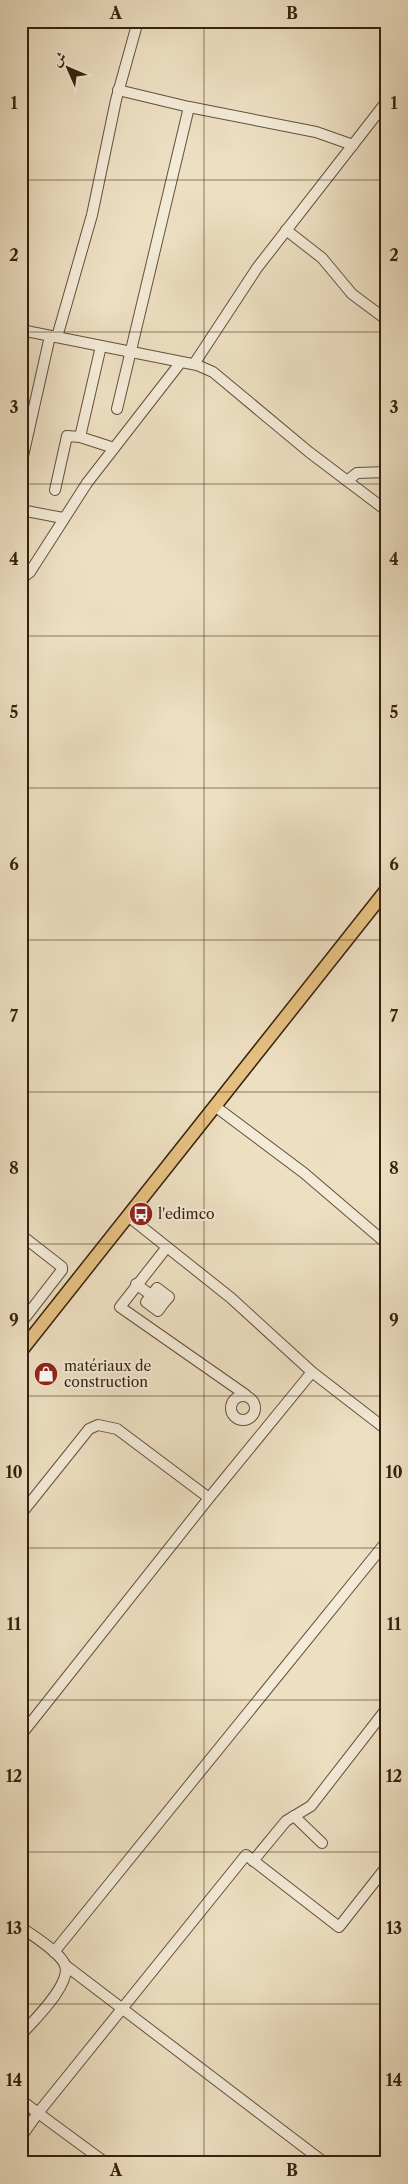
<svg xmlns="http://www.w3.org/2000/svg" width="408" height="2184" viewBox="0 0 408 2184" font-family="'Libre Caslon Text',Amiri,serif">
  <rect width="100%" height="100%" fill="#eddfc2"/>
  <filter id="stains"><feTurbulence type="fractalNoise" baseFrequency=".004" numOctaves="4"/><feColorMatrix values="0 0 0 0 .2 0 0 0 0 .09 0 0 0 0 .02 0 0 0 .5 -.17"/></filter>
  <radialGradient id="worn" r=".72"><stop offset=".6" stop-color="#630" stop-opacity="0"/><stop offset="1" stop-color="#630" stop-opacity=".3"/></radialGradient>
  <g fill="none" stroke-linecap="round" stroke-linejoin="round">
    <g stroke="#64503b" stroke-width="12">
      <g id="minor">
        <path d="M118 90 189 107 316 132 353 145"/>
        <path d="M286 230 322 258 352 294 387 320"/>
        <path d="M21 330 197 365 213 372 309 452 387 511"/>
        <path d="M57 337 92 215 116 100 138 21"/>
        <path d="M194 364 257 268 387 101"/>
        <path d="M117 409 189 107"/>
        <path d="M80 437 101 346"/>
        <path d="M21 465 50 336"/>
        <path d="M347 481 357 473 387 472"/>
        <path d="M55 490 67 436 80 437 114 448"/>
        <path d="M21 510 63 518"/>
        <path d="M21 579 30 572 87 483 181 362"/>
        <path d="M216 1107 304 1173 387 1244"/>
        <path d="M128 1216 231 1298 312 1372 387 1430"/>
        <path d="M21 1235 62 1267V1270L21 1323"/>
        <path d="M167 1247 120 1307 246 1395"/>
        <path d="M136 1284 163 1304 169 1297 157 1288 146 1302 158 1311 163 1304"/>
        <circle cx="243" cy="1408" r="12"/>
        <path d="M21 1514 89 1429 98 1425 117 1429 209 1498"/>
        <path d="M21 1735 209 1498 312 1372"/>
        <path d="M294 1816 322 1843"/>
        <path d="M253 1861 286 1821 311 1806 387 1708"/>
        <path d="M21 1927C33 1936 60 1952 65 1965 72 1984 33 2021 21 2035"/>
        <path d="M54 1952 387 1541"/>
        <path d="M65 1965 325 2163"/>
        <path d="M21 2100 38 2113 21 2137"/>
        <path d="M106 2163 38 2113 246 1855 339 1927 387 1866"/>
      </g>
    </g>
    <g stroke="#36210e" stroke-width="15">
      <path id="major" d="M21 1351 387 889"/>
    </g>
    <use href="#minor" stroke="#f3ead7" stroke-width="10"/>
    <use href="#major" stroke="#e6c081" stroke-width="12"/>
  </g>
  <path fill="none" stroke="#36210e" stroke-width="1" stroke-opacity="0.55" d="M204 21V2163M21 180H387M21 332H387M21 484H387M21 636H387M21 788H387M21 940H387M21 1092H387M21 1244H387M21 1396H387M21 1548H387M21 1700H387M21 1852H387M21 2004H387"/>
  <defs>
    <g id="bus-disc" transform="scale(1.25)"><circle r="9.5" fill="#8f2418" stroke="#f3ead7"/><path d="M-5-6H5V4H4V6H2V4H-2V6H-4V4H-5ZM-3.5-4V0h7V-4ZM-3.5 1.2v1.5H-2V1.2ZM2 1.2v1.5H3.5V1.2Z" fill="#fff"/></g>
    <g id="shop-disc" transform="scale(1.25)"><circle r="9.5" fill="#8f2418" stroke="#f3ead7"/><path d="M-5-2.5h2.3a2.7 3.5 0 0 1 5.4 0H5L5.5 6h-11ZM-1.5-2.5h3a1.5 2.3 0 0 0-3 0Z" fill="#fff"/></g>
  </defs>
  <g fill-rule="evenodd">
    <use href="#bus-disc" x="141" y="1214"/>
    <use href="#shop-disc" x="46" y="1374"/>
  </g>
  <g text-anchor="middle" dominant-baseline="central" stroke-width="4" stroke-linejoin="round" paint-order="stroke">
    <g font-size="14" fill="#36210e" stroke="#f3ead7" text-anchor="start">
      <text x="158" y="1214">l'edimco</text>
      <text x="64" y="1366">matériaux de<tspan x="64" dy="16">construction</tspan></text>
    </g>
  </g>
  <rect width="408" height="2184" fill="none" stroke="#eddfc2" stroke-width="55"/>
  <g transform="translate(68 68) rotate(315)" stroke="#f3ead7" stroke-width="4" paint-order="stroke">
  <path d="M0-4L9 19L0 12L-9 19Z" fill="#36210e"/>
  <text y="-8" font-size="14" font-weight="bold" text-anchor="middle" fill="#36210e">ش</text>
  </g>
  <rect x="28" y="28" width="352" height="2128" fill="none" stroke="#36210e" stroke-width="2"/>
  <g font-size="16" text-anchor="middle" font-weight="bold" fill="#36210e">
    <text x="116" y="19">A</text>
    <text x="292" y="19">B</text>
    <text x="14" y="109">1</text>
    <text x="394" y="109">1</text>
    <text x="14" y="261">2</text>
    <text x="394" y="261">2</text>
    <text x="14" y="413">3</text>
    <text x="394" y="413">3</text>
    <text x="14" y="565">4</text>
    <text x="394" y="565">4</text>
    <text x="14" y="718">5</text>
    <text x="394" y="718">5</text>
    <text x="14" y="870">6</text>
    <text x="394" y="870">6</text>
    <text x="14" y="1022">7</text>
    <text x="394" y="1022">7</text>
    <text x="14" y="1174">8</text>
    <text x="394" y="1174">8</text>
    <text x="14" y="1326">9</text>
    <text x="394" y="1326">9</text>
    <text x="14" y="1478">10</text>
    <text x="394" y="1478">10</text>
    <text x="14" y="1630">11</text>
    <text x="394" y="1630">11</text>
    <text x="14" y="1782">12</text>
    <text x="394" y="1782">12</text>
    <text x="14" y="1934">13</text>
    <text x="394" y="1934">13</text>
    <text x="14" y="2086">14</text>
    <text x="394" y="2086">14</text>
    <text x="116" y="2176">A</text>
    <text x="292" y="2176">B</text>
  </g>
  <rect width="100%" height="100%" filter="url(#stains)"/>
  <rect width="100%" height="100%" fill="url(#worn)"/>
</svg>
